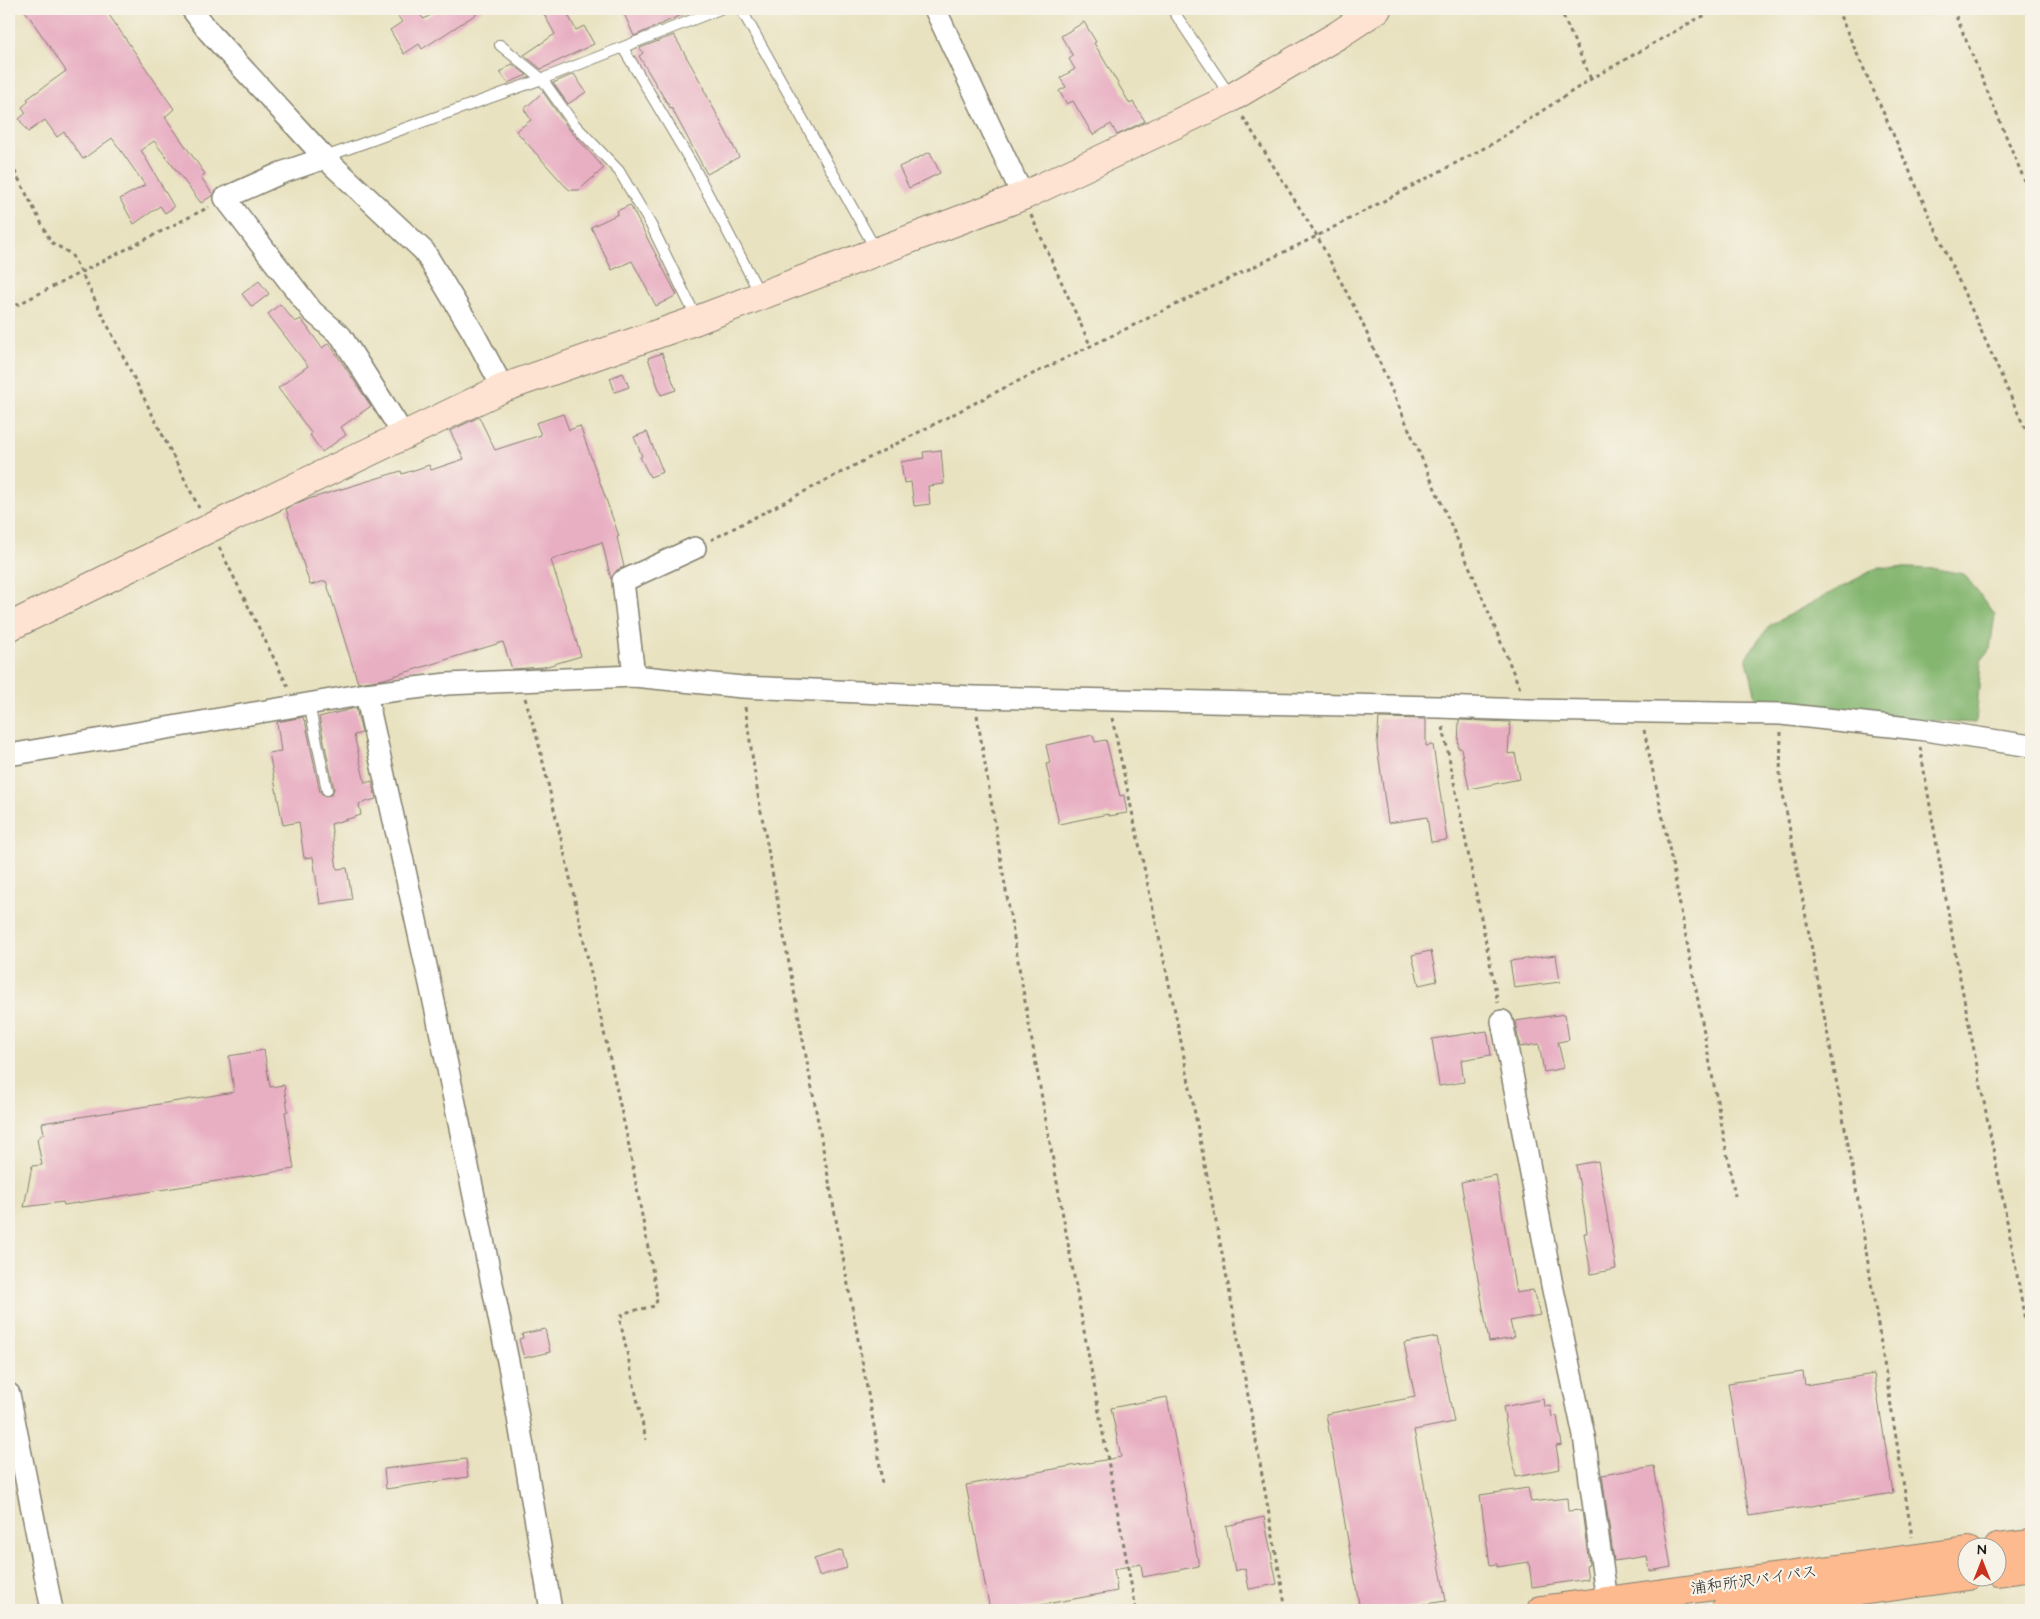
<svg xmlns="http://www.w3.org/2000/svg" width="2040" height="1619" viewBox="0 0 2040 1619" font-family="'Architects Daughter','Klee One',sans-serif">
  <rect width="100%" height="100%" fill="#f7f3e8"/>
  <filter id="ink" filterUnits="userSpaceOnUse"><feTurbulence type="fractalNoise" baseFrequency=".02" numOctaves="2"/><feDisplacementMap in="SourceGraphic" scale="10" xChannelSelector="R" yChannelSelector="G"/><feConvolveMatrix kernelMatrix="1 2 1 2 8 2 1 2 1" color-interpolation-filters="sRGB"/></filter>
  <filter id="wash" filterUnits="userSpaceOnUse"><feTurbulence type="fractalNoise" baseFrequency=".0096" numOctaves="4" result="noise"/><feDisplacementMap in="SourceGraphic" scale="20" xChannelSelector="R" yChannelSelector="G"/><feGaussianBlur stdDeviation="1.12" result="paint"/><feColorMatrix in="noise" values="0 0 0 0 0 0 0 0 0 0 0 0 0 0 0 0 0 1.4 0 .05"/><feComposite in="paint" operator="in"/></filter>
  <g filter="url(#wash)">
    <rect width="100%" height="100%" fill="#e8e2c0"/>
    <path fill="#84b66f" stroke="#506946" d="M1879 567 1936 569 1964 574 1995 615 1990 649 1981 661 1976 723 1913 719 1757 701 1746 657 1770 625Z"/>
    <g id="blocks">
      <g fill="#e8aec2">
        <path d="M24 9H105L174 109 165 117 205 174 201 177 213 195 201 203 154 141 141 150 174 207 165 213 160 206 134 224 120 199 145 185 112 138 83 159 64 132 57 137 45 120 28 132 19 119 26 113 22 107 29 101 27 99 66 71Z"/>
        <path d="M393 9H414L424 19 440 9H484L422 49 419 44 404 54 390 30 402 22Z"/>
        <path d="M541 9H565L576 30 584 26 594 44 541 69 524 55 555 34Z"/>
        <path d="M622 9H693V10L634 36Z"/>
        <path d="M1084 22 1096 42 1094 43 1130 104 1133 102 1145 121 1117 135 1111 124 1093 135 1073 101 1067 104 1059 91 1066 87 1060 78 1075 69 1069 59 1073 56 1061 36Z"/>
        <path d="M674 35 704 88H703L739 157 707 174 671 107 670 108 639 56 643 53 640 48Z"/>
        <path d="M512 64 527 75 508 83 500 72Z"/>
        <path d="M574 74 586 92 568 104 553 83Z"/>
        <path d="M543 92 568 128 604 168 579 190H570L566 187 516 131 531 120 524 109Z"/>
        <path d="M930 152 940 173 909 188 899 167Z"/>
        <path d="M630 205 677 295 656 306 632 261 612 270 591 227 618 214 617 211Z"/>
        <path d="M259 281 269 294 252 307 242 294Z"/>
        <path d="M280 304 295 322 301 319 322 348 329 343 371 406 341 427 346 435 322 452 310 435 312 434 278 388 308 366 268 314Z"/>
        <path d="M662 353 676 390 661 395 648 358Z"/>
        <path d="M623 373 629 387 615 392 610 378Z"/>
        <path d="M563 414 569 430 580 426 619 536 617 537 624 567 617 570 611 579 602 542 551 560 581 656 544 667 512 669 503 642 384 679 358 683 326 581 310 585 286 509 302 501 401 471 402 474 429 465 431 470 464 459 450 431 479 417 495 450 541 435 536 423Z"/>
        <path d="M647 432 663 472 650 477 640 457 642 456 634 437Z"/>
        <path d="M941 450 944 484 928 486 930 504 914 506 911 482 904 483 901 462 924 458 923 452Z"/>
        <path d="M356 708 362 733 354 735 365 783 372 781 376 799 359 804 361 815 331 824 337 869 347 868 352 899 320 904 313 857 304 858 299 822 283 825 269 753 281 751 277 722 303 717 304 721 305 720 320 792 324 796 331 795 334 789 319 717Z"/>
        <path d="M1379 718 1426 719V746L1433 745 1447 840 1431 842 1427 817 1388 823 1377 745Z"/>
        <path d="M1459 720 1510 722 1508 754 1515 753 1520 779 1469 789 1461 748H1458Z"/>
        <path d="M1093 735 1095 742 1106 740 1120 796 1124 795 1127 813 1109 816 1108 814 1059 824 1046 764 1050 763 1046 745Z"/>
        <path d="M1431 951 1437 981 1419 985 1412 955Z"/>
        <path d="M1556 955 1560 982 1514 988 1510 961Z"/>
        <path d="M1565 1014 1569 1040 1558 1042 1564 1068 1544 1072 1539 1044 1520 1047 1515 1021Z"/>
        <path d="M1487 1031 1491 1055 1461 1060 1464 1082 1439 1086 1432 1039Z"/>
        <path d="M264 1050 270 1087 284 1085 288 1111 285 1112 294 1169 64 1205 63 1202 24 1207 32 1166 42 1165 37 1139 44 1133 42 1123 234 1092 229 1056Z"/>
        <path d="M1598 1161 1616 1269 1591 1274 1584 1233H1587L1585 1216 1576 1165Z"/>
        <path d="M1496 1175 1516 1293 1533 1290 1540 1315 1510 1321 1514 1338 1489 1342 1461 1182Z"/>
        <path d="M545 1329 550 1352 524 1358 519 1339 523 1338 522 1334Z"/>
        <path d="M1437 1337 1454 1422 1414 1430 1446 1601 1381 1610H1360L1326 1414 1415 1397 1404 1343Z"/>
        <path d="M1803 1372 1805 1385 1874 1374 1893 1493 1749 1516 1728 1383Z"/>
        <path d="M1167 1397 1199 1566 1143 1577 1141 1564 1114 1569 1117 1591 1014 1610H990L966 1485 1121 1457 1111 1408Z"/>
        <path d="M1543 1399 1544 1407 1550 1406 1552 1417 1557 1416 1562 1445 1556 1446 1560 1469 1516 1477 1503 1407Z"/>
        <path d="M466 1459 468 1477 386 1489 384 1469Z"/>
        <path d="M1654 1466 1671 1567 1650 1571 1647 1556 1614 1561 1602 1475Z"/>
        <path d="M1528 1488 1531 1502 1567 1498 1568 1511 1582 1510 1589 1565 1586 1566 1588 1579 1532 1587 1529 1562 1497 1567V1564L1490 1565 1480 1495Z"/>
        <path d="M1264 1517 1277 1584 1249 1589 1245 1568 1235 1571 1226 1526Z"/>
        <path d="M842 1550 847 1568 819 1576 814 1559Z"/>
      </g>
    </g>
  </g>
  <g filter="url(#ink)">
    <use href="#blocks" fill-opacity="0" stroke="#827f6e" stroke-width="1"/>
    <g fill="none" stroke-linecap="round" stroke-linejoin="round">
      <g stroke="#827f6e" stroke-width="12">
        <g id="lane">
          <path d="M741 9 876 250"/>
          <path d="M1172 9 1231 97"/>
          <path d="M500 45 542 79 574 124 619 171 651 225 697 319"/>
          <path d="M623 48 695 169 760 294"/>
          <path d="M325 157 542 79 720 9"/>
          <path d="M309 704 327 790"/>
        </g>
      </g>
      <g stroke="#827f6e" stroke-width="24">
        <g id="street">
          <path d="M192 9 209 32 325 158 424 251 473 332 503 388"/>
          <path d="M935 9 1023 196"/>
          <path d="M325 158 281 173 225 198 312 311 341 336 405 437"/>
          <path d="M634 676 623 581 695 548"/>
          <path d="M366 694 436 1011 510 1371 551 1610"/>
          <path d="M9 755 366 694 447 684 634 676 742 687 974 697 1438 707 1528 710 1781 714 1918 729 2031 746"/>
          <path d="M1502 1021 1552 1285 1584 1436 1607 1601"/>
          <path d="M9 1394 52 1610"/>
        </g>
      </g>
      <g stroke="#827f6e" stroke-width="30">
        <path id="secondary" d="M9 627 210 528 503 388 697 320 1023 196 1231 98 1338 35 1377 9"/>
      </g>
      <g stroke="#827f6e" stroke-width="30">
        <g id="highway">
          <path d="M1998 1548 2031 1544"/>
          <path d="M1998 1572 2031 1567"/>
          <path d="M1541 1610 1968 1551"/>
          <path d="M1725 1610 1968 1576"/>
        </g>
      </g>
      <g stroke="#827f6e" stroke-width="3" stroke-dasharray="4 4" stroke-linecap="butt">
        <path d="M1560 9 1591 79"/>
        <path d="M1837 9 2031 442"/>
        <path d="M1953 9 2031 196"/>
        <path d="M1243 117 1317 236 1361 320 1476 582 1521 691"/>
        <path d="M11 164 51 242 71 254 81 272 199 508"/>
        <path d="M1031 215 1091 347"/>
        <path d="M9 309 209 207"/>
        <path d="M711 540 1000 390 1317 236 1490 145 1591 79 1695 20 1719 9"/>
        <path d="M219 547 289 689"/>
        <path d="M525 698 538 741 566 860 628 1141 656 1290 657 1300 655 1306 623 1313 620 1320 646 1440"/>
        <path d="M745 707 758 795 878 1448 882 1486"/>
        <path d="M977 715C1025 1014 1080 1312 1136 1610"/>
        <path d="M1112 718 1177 1021 1230 1294 1286 1610"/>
        <path d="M1443 727 1498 1003"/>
        <path d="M1644 730 1668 842 1735 1196"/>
        <path d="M1781 732 1780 777 1855 1182 1912 1537"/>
        <path d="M1920 747 1955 952 2013 1252 2031 1355"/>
      </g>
      <use href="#lane" stroke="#fff" stroke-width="10"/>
      <use href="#street" stroke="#fff" stroke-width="21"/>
      <use href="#secondary" stroke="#fee3d2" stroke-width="28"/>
      <use href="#highway" stroke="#fcba8e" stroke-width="28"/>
    </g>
  </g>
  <g text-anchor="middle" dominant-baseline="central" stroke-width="4.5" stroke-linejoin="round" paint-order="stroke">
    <g font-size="16" fill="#1c1c1c" stroke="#f7f3e8">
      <text transform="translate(1754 1580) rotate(-8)">浦和所沢バイパス</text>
    </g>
  </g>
  <rect width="2040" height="1619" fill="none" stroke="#f7f3e8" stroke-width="30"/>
  <g transform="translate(1982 1562)"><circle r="24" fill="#f7f3e8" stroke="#9f9d96"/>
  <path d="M0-4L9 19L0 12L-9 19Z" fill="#c8321e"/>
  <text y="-8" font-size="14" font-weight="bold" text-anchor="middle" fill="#1c1c1c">N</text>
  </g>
</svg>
